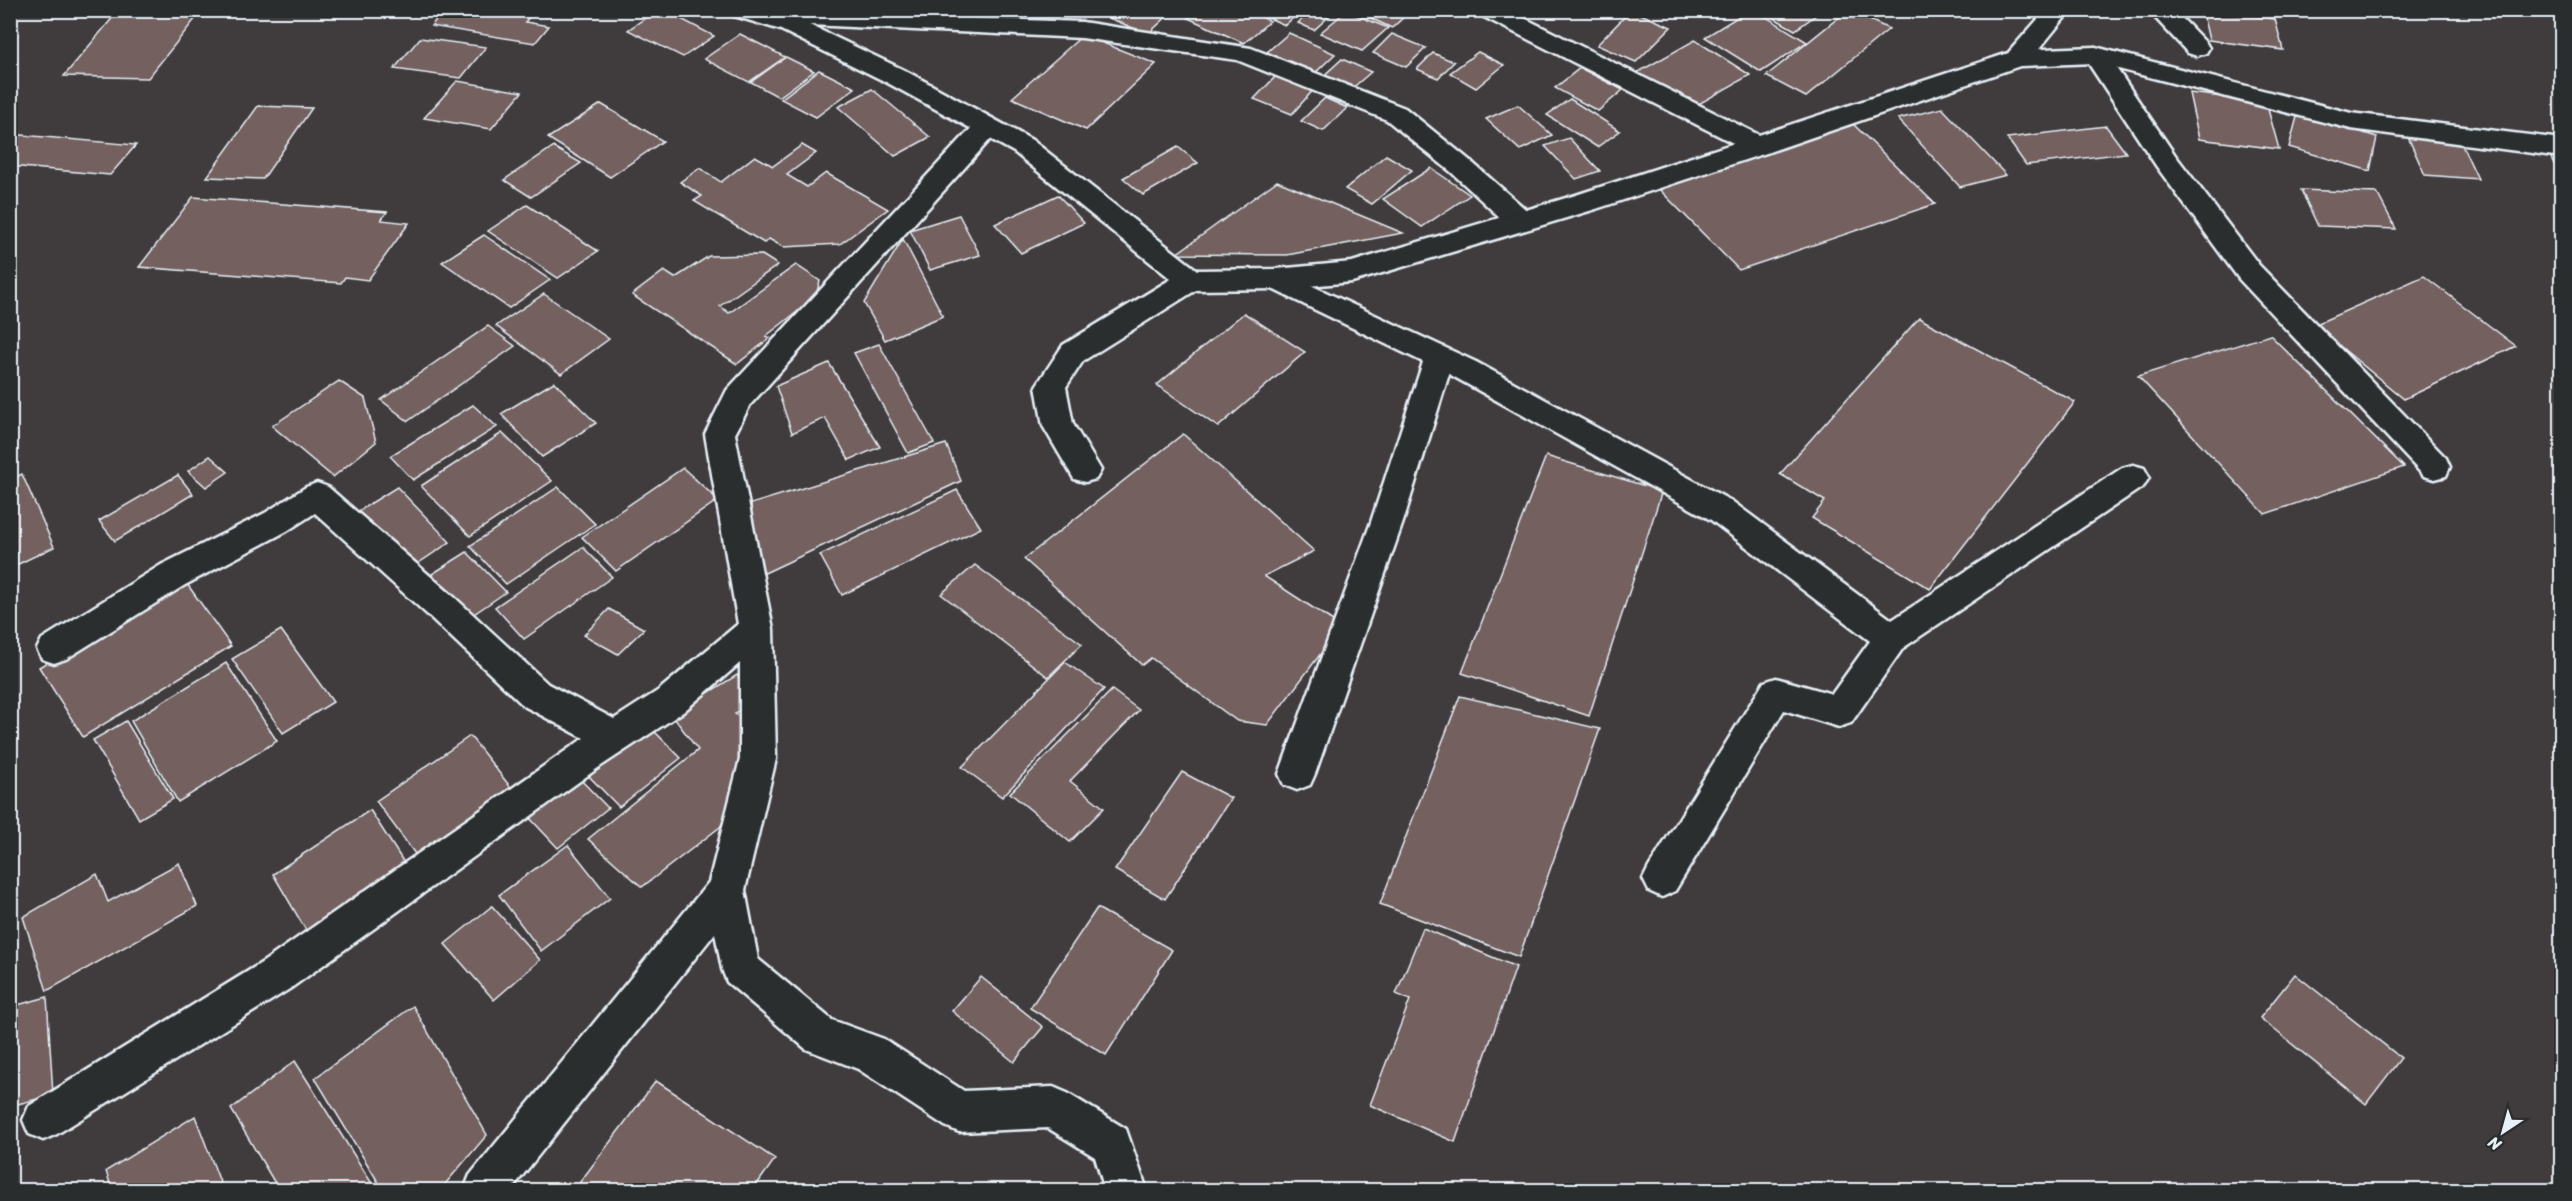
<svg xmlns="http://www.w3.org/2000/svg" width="2572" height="1201" viewBox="0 0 2572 1201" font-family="Sriracha,sans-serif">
  <rect width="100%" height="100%" fill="#403c3d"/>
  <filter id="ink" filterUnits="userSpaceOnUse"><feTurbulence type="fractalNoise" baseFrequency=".0167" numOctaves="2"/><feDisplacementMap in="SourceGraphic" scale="12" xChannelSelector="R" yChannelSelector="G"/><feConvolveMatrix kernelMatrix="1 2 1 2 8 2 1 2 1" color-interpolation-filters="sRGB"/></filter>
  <g filter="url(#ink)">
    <g fill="#73605f" stroke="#e8f1f8" stroke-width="1.5">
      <path d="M119 10H180L178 12 200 13 148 78 64 76Z"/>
      <path d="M444 10H484L480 15 488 16 493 10H535L525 22 549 26 535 43 431 26Z"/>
      <path d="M657 10H664L714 36 683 57 628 30Z"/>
      <path d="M1118 10H1174L1148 34 1109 18Z"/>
      <path d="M1198 10H1247L1270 21 1244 43 1188 18Z"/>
      <path d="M1263 10H1302L1285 25 1260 14Z"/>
      <path d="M1312 10H1336L1314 30 1298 23Z"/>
      <path d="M1353 10H1406L1409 12 1392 28Z"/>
      <path d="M1631 10 1671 27 1636 62 1597 45Z"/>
      <path d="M1749 10H1755L1807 42 1761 72 1705 37Z"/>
      <path d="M1760 10H1823L1795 30Z"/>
      <path d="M1848 10 1889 29 1806 97 1766 76Z"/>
      <path d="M2202 10 2275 19 2283 50 2209 40Z"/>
      <path d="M1346 11 1388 28 1362 51 1320 33Z"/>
      <path d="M1289 33 1335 54 1315 73 1267 52Z"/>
      <path d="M740 34 785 57 749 82 704 59Z"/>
      <path d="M1392 34 1426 48 1406 67 1373 53Z"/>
      <path d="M1083 35 1156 64 1086 130 1012 98Z"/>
      <path d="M420 38 486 47 461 78 394 69Z"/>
      <path d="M1695 40 1750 75 1690 109 1633 75Z"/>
      <path d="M1478 52 1504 65 1476 88 1450 73Z"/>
      <path d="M1433 53 1454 62 1438 78 1417 69Z"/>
      <path d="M786 57 814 71 779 97 751 82Z"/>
      <path d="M1342 59 1371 72 1349 91 1320 79Z"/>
      <path d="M1580 68 1623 90 1598 111 1555 88Z"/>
      <path d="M819 70 855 88 816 117 781 99Z"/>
      <path d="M1278 74 1315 88 1292 114 1254 99Z"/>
      <path d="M457 81 522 92 491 129 424 118Z"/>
      <path d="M872 89 930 137 895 156 838 107Z"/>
      <path d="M2189 93 2266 102 2279 149 2199 139Z"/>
      <path d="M1325 98 1347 108 1323 131 1301 121Z"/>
      <path d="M1570 99 1620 131 1597 147 1547 115Z"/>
      <path d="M601 104 663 141 610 177 548 138Z"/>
      <path d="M1518 105 1552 135 1520 150 1486 119Z"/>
      <path d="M258 106 312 108 263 179 207 177Z"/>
      <path d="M1942 108 2006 175 1960 187 1898 119Z"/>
      <path d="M2298 113 2377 137 2370 171 2289 147Z"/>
      <path d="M1853 124 1935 204 1739 270 1658 188Z"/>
      <path d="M2106 126 2126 153 2026 165 2007 138Z"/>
      <path d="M10 134 136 145 110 175 10 166Z"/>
      <path d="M2408 137 2460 141 2478 179 2425 175Z"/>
      <path d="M1569 138 1600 171 1576 179 1545 146Z"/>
      <path d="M802 145 816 153 787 175 807 187 826 173 888 209 840 244 783 247 769 239 764 243 694 201 702 196 680 182 700 168 721 182 755 156 773 166Z"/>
      <path d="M553 147 581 163 531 197 504 180Z"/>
      <path d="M1178 147 1198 163 1143 195 1123 178Z"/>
      <path d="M2547 150 2562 152V172H2558Z"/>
      <path d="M1386 155 1412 170 1372 204 1345 189Z"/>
      <path d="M1431 168 1470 195 1422 227 1383 199Z"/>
      <path d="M1277 181 1403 233 1287 255 1176 254Z"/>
      <path d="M2301 190 2377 193 2396 229 2318 226Z"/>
      <path d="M1058 195 1084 223 1021 253 995 224Z"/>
      <path d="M193 197 387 212 381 220 409 223 368 280 345 277 341 283 139 267Z"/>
      <path d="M527 205 598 251 558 278 488 231Z"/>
      <path d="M959 215 980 255 930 270 910 230Z"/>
      <path d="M484 235 550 280 509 308 442 262Z"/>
      <path d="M903 239 943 316 885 340 864 303Z"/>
      <path d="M762 255 778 265 720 306 729 313 796 265 820 281 815 298 766 336 770 338 737 364 632 295 664 271 675 278 709 256Z"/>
      <path d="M2424 276 2516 346 2404 399 2314 325Z"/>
      <path d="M544 294 609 339 561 374 496 326Z"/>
      <path d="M1244 313 1305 352 1218 427 1157 385Z"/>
      <path d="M1919 318 2075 402 1930 589 1812 518 1825 501 1780 474Z"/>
      <path d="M488 326 515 346 408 421 381 400Z"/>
      <path d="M2270 335 2404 467 2265 514 2138 376Z"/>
      <path d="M879 344 934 443 908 453 854 353Z"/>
      <path d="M829 363 880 447 849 460 825 418 792 433 776 386Z"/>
      <path d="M339 381 365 398 376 442 333 477 272 426Z"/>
      <path d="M554 382 596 423 542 457 501 414Z"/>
      <path d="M473 405 497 427 413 480 390 456Z"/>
      <path d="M502 433 552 481 470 536 421 486Z"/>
      <path d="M1183 434 1314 551 1264 576 1333 621 1331 640 1267 725 1237 721 1151 658 1142 665 1024 559Z"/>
      <path d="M946 444 961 481 756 577 751 504Z"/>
      <path d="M210 456 228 472 206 487 188 471Z"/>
      <path d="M1546 456 1662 491 1589 716 1462 673Z"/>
      <path d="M683 468 718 500 616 571 582 537Z"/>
      <path d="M22 474 54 547 10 568V480Z"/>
      <path d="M178 475 193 494 115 541 99 521Z"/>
      <path d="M397 487 450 542 405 572 352 515Z"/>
      <path d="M558 487 595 524 506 584 470 546Z"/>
      <path d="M957 490 981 528 842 595 820 555Z"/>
      <path d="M583 547 612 577 524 639 495 607Z"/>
      <path d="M467 552 506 592 468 618 429 576Z"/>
      <path d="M975 565 1082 644 1048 677 941 594Z"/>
      <path d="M185 581 231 646 83 737 39 667Z"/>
      <path d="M609 609 644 629 618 654 584 635Z"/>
      <path d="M281 630 333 702 283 733 232 659Z"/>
      <path d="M1065 662 1104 689 1002 797 962 767Z"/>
      <path d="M226 663 277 741 178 802 131 721Z"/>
      <path d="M737 675 750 698 735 714 748 724 736 798 720 827 642 887 588 839 698 750 672 715Z"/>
      <path d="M1112 690 1139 710 1070 781 1104 808 1070 842 1010 793Z"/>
      <path d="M1460 696 1600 729 1519 957 1380 904Z"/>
      <path d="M126 721 173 799 139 819 93 740Z"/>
      <path d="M644 721 681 758 619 807 583 770Z"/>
      <path d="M470 736 516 794 421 862 376 801Z"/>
      <path d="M1182 772 1231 798 1165 899 1115 870Z"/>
      <path d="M576 775 608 808 558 848 526 814Z"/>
      <path d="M370 810 410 872 311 939 273 874Z"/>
      <path d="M568 845 610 898 541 951 499 895Z"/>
      <path d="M179 863 197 906 47 991 23 917 97 874 108 902Z"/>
      <path d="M492 906 540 960 494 1000 445 944Z"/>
      <path d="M1097 908 1172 950 1106 1055 1030 1008Z"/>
      <path d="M1423 928 1516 967 1455 1142 1370 1105 1410 1000 1396 994Z"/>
      <path d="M2295 974 2401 1058 2366 1104 2260 1018Z"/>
      <path d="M981 977 1043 1027 1014 1062 952 1011Z"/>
      <path d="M47 997 53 1095 10 1106V1007Z"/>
      <path d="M413 1006 487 1135 440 1190H383L315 1078Z"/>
      <path d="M295 1061 376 1190H279L231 1109Z"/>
      <path d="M656 1081 775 1159 753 1190H574Z"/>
      <path d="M195 1116 223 1190H112L106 1171Z"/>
    </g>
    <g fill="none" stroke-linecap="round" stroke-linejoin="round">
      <g stroke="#e8f1f8" stroke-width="5">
        <g id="street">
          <path d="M1476 10H1508L1769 140 1773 146 1769 152 1760 155 1751 152 1480 15Z"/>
          <path d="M2046 10H2071L2027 64 2018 66 2009 64 2006 58 2009 52Z"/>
          <path d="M2148 10H2174L2206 43 2209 48 2206 53 2197 56 2188 53Z"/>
          <path d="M798 12 1082 22 1251 48 1405 108 1468 159 1531 214 1535 221 1531 228 1521 230 1511 228 1450 171 1387 120 1237 60 1082 38 789 24 786 19 789 14Z"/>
          <path d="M2095 47 2104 50 2175 155 2259 265 2446 458 2450 467 2446 476 2435 479 2424 476 2239 279 2157 167 2083 55 2086 50Z"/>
          <path d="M987 119 996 121 1000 127 996 133 750 405 735 434 773 629 776 759 745 890 758 959 832 1020 884 1039 964 1091 1053 1087 1067 1093 1126 1129 1147 1190H1105L1095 1157 1048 1128 959 1132 945 1126 858 1069 806 1049 727 982 722 969 715 933 511 1190H464L470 1175 709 882 740 759V663L683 712 598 768 291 988 57 1134 43 1140 29 1134 23 1120 29 1106 263 962 584 738 524 706 429 616 315 513 287 531 185 585 66 659 54 663 42 659 37 649 42 639 161 565 265 513 306 487 317 483 328 487 453 596 548 684 614 719 659 690 738 624 705 434 727 390 978 121Z"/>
          <path d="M1276 269 1476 362 1733 502 1892 620 2122 468 2133 465 2144 468 2149 477 2144 486 1903 648 1851 723 1839 727 1784 710 1675 891 1662 897 1649 891 1643 879 1649 867 1764 682 1776 678 1832 694 1870 641 1711 520 1449 374 1403 522 1315 774 1310 785 1297 790 1284 785 1279 774 1371 522 1423 362 1266 286 1262 279 1266 272Z"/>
          <path d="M1191 270 1201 273 1205 280 1201 287 1083 361 1066 387 1073 424 1101 470 1096 479 1085 482 1074 479 1043 426 1036 386 1063 345 1181 273Z"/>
        </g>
      </g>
      <g stroke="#e8f1f8" stroke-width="5">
        <path id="secondary" d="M727 10H767L799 20 904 70 1032 140 1197 270 1276 269 1352 262 1576 195 2018 50 2095 47 2351 113 2562 139V157L2351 129 2095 63 2020 66 1769 152 1596 209 1352 282 1276 289 1191 290 1181 287 1014 152 886 82 781 30 731 15Z"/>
      </g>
      <use href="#street" fill="#2a2d2e" fill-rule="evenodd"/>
      <use href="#secondary" fill="#2a2d2e" fill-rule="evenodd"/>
    </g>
  </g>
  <rect width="2572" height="1201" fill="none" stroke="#2a2d2e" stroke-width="36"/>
  <rect x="18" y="18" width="2536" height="1165" fill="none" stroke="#e8f1f8" stroke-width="2" filter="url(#ink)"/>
  <g transform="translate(2503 1132) rotate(216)" stroke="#2a2d2e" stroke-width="4.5" paint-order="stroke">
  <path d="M0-4.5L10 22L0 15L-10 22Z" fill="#e8f1f8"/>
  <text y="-9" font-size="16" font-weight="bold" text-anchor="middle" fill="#e8f1f8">N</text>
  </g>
</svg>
